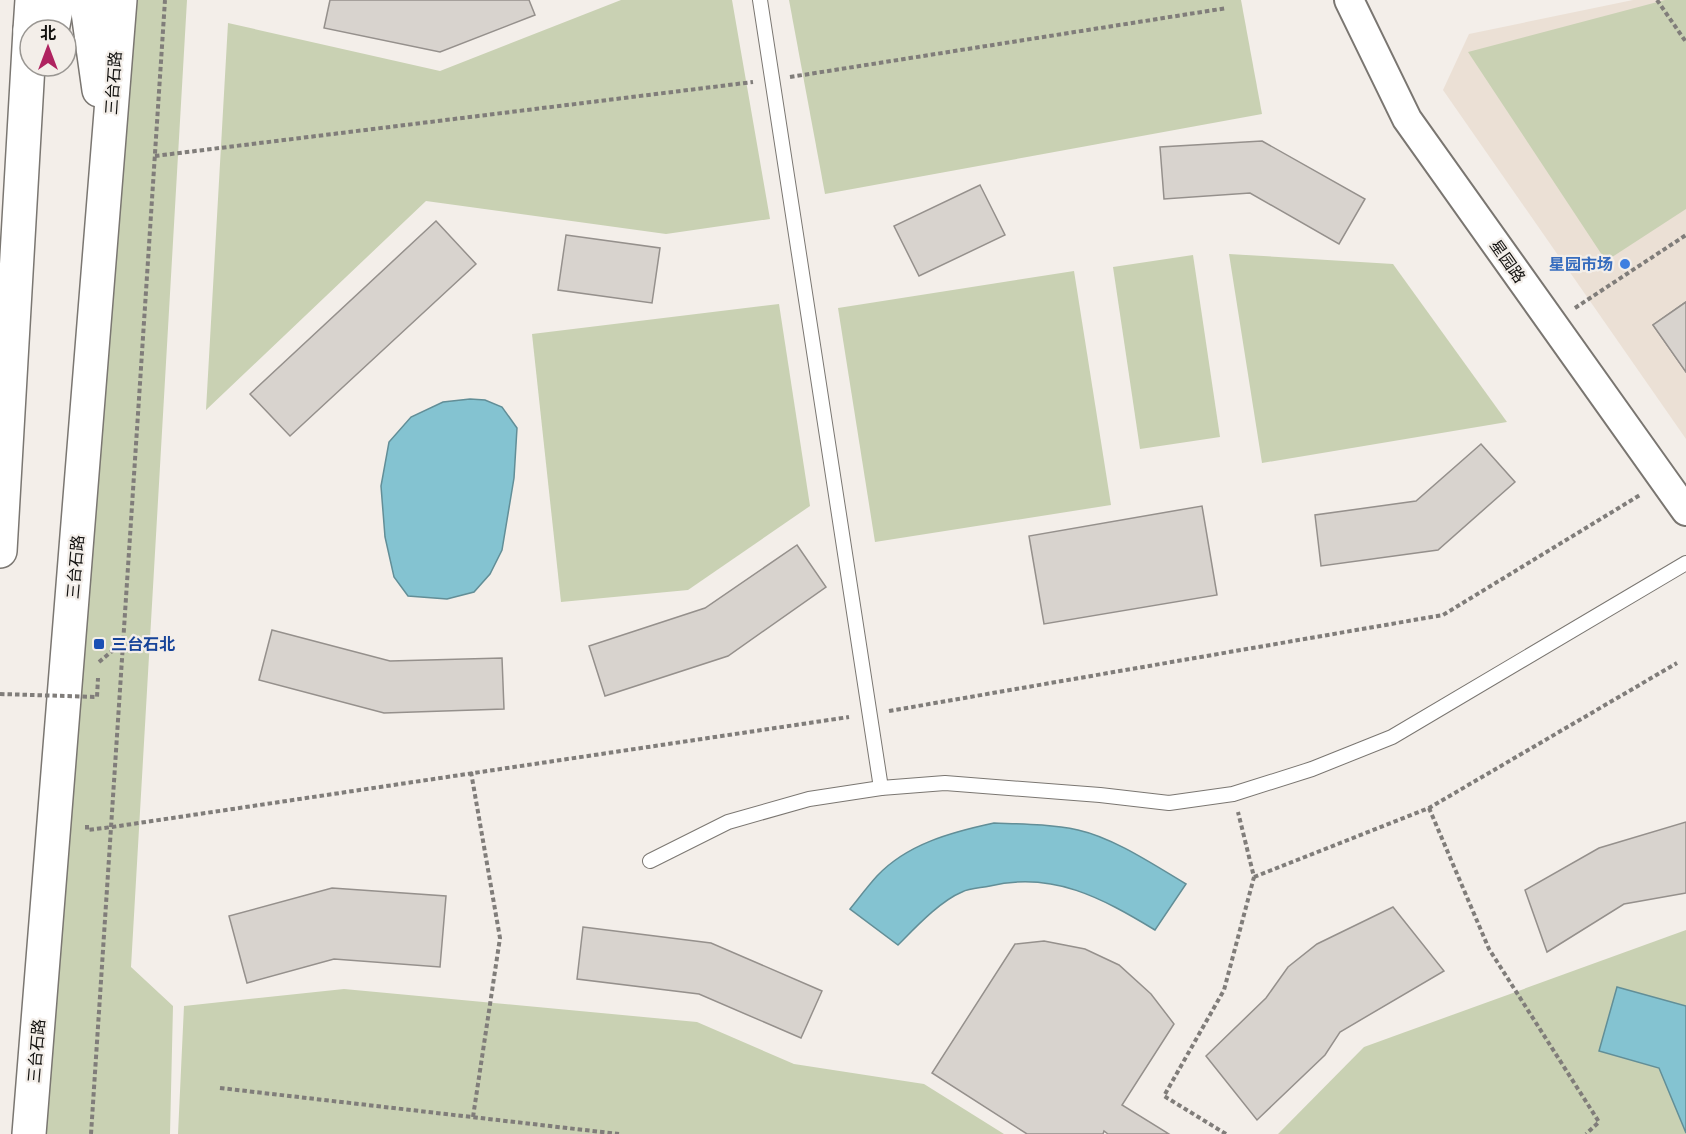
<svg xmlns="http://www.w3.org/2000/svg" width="1686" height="1134" viewBox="0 0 1686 1134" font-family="'Golos Text','Noto Sans SC',sans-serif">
  <rect width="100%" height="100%" fill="#f3eee9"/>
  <path fill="#ebe0d5" d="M1633 0H1686V439L1443 90 1469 34Z"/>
  <g fill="#c9d1b3">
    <path d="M120 0H187L131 967 173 1006 170 1134H31Z"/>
    <path d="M621 0H732L770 219 666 234 426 201 206 410 228 23 440 71Z"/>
    <path d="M789 0H1241L1262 114 825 194Z"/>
    <path d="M1665 0H1686V209L1606 261 1468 52Z"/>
    <path d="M1229 254 1393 264 1507 422 1262 463Z"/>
    <path d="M1193 255 1220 437 1140 449 1113 267Z"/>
    <path d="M1074 271 1111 505 875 542 838 308Z"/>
    <path d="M779 304 810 506 688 590 561 602 532 334Z"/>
    <path d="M1686 930V1134H1278L1364 1047Z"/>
    <path d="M344 989 697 1022 794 1064 924 1084 1004 1134H178L184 1006Z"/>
  </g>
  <g fill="#84c3d1" stroke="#628e97" stroke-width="1.5">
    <path d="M470 399 485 400 502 407 517 428 514 478 502 550 490 574 474 592 447 599 408 596 394 577 385 537 381 486 389 442 411 417 443 402Z"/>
    <path d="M994 823C1022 824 1050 824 1078 830 1114 838 1154 865 1186 884L1155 930C1102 898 1053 871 990 886 981 888 970 888 962 892 940 901 915 928 898 945L850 909C859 898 867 887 877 876 907 844 952 832 994 823Z"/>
    <path d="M1617 987 1686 1006V1133L1659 1068 1599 1051Z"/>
  </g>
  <g fill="#d8d3ce" stroke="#95908c" stroke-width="1.5">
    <path d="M330 0H529L535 15 440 52 324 28Z"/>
    <path d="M1262 141 1365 199 1339 244 1250 193 1164 199 1160 147Z"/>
    <path d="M980 185 1005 235 919 276 894 226Z"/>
    <path d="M436 221 476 264 290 436 250 394Z"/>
    <path d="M566 235 660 248 652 303 558 290Z"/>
    <path d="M1686 302V372L1653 325Z"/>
    <path d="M1686 302V372L1653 325Z"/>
    <path d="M1481 444 1515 482 1438 550 1321 566 1315 515 1416 501Z"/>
    <path d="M1202 506 1217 595 1044 624 1029 536Z"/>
    <path d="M797 545 826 587 728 656 605 696 589 646 705 608Z"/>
    <path d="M272 630 390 661 502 658 504 709 384 713 259 680Z"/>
    <path d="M1686 822V893L1624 904 1547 952 1525 890 1599 848Z"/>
    <path d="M332 888 446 896 440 967 334 959 247 983 229 916Z"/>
    <path d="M1393 907 1444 971 1340 1032 1325 1055 1257 1120 1206 1056 1266 998 1288 967 1317 944Z"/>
    <path d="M583 927 711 943 822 991 801 1038 699 994 577 979Z"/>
    <path d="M1044 941 1085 949 1119 965 1151 994 1174 1024 1122 1105 1169 1134H1108L1104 1131 1103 1134H1027L932 1073 1015 944Z"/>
  </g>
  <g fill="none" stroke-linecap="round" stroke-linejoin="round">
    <g stroke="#7a7671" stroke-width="16">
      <g id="lane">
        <path d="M760 0 881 788 945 783 1100 795 1169 803 1233 794 1312 769 1392 737 1686 563"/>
        <path d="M650 861 728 822 809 799 881 788"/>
      </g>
    </g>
    <g stroke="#7a7671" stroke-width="32">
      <path id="street" d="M1349 0 1407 119 1686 511"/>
    </g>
    <g stroke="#7a7671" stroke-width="36">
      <g id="primary">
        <path d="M89 0 88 12 99 90"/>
        <path d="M30 30 32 0"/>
        <path d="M52 30 58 0"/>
        <path d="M0 551 30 30"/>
        <path d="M29 1134 120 0"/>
      </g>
    </g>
    <g stroke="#807d7a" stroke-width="4" stroke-dasharray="4.5 3" stroke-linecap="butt">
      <path d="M1657 0 1686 42"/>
      <path d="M790 77 1227 8"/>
      <path d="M155 156 753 82"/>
      <path d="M1575 308 1686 235"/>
      <path d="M99 662 124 641"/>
      <path d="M889 711 1443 615 1640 495"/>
      <path d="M471 772 500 938 473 1117"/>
      <path d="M1429 808 1489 949 1599 1122 1586 1134"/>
      <path d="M87 825V830L112 827 849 717"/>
      <path d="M1254 877 1429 808 1677 663"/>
      <path d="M220 1088 619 1134"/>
      <path d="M91 1134 165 0"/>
      <path d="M1226 1134 1164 1096 1224 990 1254 877 1238 812"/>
    </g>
    <use href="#lane" stroke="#fff" stroke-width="14"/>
    <use href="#street" stroke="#fff" stroke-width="28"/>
    <use href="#primary" stroke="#fff" stroke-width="33"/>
    <path stroke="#807d7a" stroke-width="4" stroke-dasharray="4.5 3" stroke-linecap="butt" d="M0 694 97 697 98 678"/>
  </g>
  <circle fill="#3f7fe0" stroke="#f3eee9" stroke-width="2" cx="1625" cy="264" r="6"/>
  <rect fill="#1a4fb4" stroke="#f3eee9" stroke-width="2" x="93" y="638" width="12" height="12" rx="3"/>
  <g text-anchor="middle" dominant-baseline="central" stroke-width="4.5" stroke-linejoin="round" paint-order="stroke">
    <g font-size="16" fill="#12110f" stroke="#f3eee9">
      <text transform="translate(113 83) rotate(-86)">三台石路</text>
      <text transform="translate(1508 261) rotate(55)">星园路</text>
      <text transform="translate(75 567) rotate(-85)">三台石路</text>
      <text transform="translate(36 1051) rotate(-85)">三台石路</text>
    </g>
    <g font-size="16" font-weight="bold" fill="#366cbe" stroke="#f3eee9" text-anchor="end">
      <text x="1613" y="264">星园市场</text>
    </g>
    <g font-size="16" font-weight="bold" fill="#164399" stroke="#f3eee9" text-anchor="start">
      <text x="111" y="644">三台石北</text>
    </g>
  </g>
  <g transform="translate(48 48)"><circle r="28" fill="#f3eee9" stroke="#999692" stroke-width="1.5"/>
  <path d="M0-4.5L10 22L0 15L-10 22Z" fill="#af2360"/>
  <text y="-9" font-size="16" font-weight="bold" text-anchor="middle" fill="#12110f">北</text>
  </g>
</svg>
